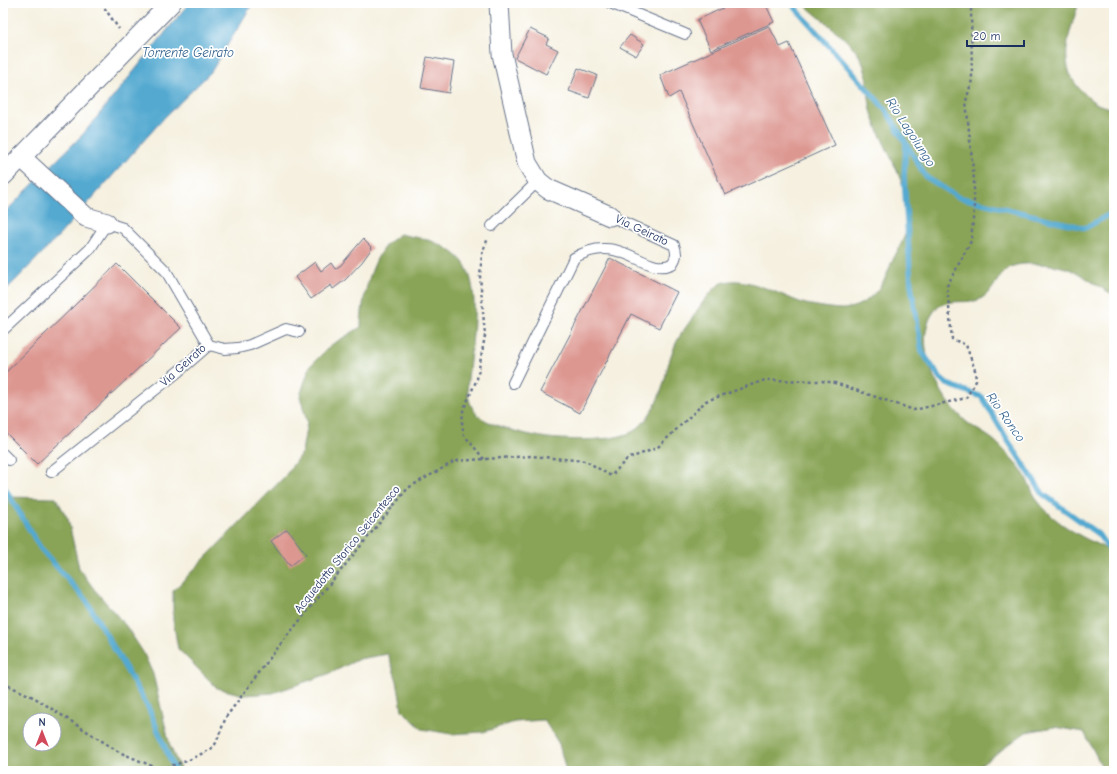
<svg xmlns="http://www.w3.org/2000/svg" width="1117" height="774" viewBox="0 0 1117 774" font-family="'Comic Neue',sans-serif">
  <rect width="100%" height="100%" fill="#fff"/>
  <filter id="ink" filterUnits="userSpaceOnUse"><feTurbulence type="fractalNoise" baseFrequency=".025" numOctaves="2"/><feDisplacementMap in="SourceGraphic" scale="8" xChannelSelector="R" yChannelSelector="G"/><feConvolveMatrix kernelMatrix="1 2 1 2 8 2 1 2 1" color-interpolation-filters="sRGB"/></filter>
  <filter id="wash" filterUnits="userSpaceOnUse"><feTurbulence type="fractalNoise" baseFrequency=".012" numOctaves="4" result="noise"/><feDisplacementMap in="SourceGraphic" scale="16" xChannelSelector="R" yChannelSelector="G"/><feGaussianBlur stdDeviation="0.9" result="paint"/><feColorMatrix in="noise" values="0 0 0 0 0 0 0 0 0 0 0 0 0 0 0 0 0 1.4 0 .05"/><feComposite in="paint" operator="in"/></filter>
  <g filter="url(#wash)">
    <rect width="100%" height="100%" fill="#f5f0df"/>
    <g fill="#89a456" stroke="#526a5a" fill-rule="evenodd">
      <path d="M803 3H1079C1070 31 1057 62 1078 87 1083 92 1088 98 1094 102 1100 106 1107 107 1114 109V295C1082 278 1077 265 1037 264 1029 264 1019 263 1011 267 999 272 996 287 987 294 984 297 978 301 974 301 960 303 942 298 933 313 911 346 941 401 968 423 978 431 991 436 1000 446 1006 453 1014 460 1020 468 1027 477 1031 490 1037 500 1055 525 1087 540 1114 552V771H1104L1084 732 1055 727 1026 732 977 768 976 771H566L559 744 544 720 515 722 483 732 451 734 422 729 402 710 397 681 388 654 359 659 331 673 273 693 244 695 217 688 178 649 173 620V591L285 476 302 452 307 422 300 396 310 366 331 345 361 327C361 303 370 265 385 246 389 241 395 238 400 234 412 237 425 238 436 243 446 247 460 256 465 265 481 292 472 341 469 370 467 386 465 402 478 415 488 426 532 436 548 438 570 440 611 442 632 432 645 425 654 408 660 394 666 380 667 363 674 348 678 337 686 327 693 317 698 308 712 289 720 284 743 272 784 298 806 304 817 306 833 309 843 309 866 307 882 289 889 269 894 254 905 242 907 225 913 184 881 148 871 110 867 92 869 70 858 54 844 34 820 20 803 3Z"/>
      <path d="M3 497 56 498 68 519 79 568 94 589 126 626 143 652 153 674 170 746 181 771H3ZM30 720H54V744H30Z"/>
    </g>
    <path fill="#53a9d0" stroke="#376c97" d="M189 3H253L211 72 164 118 55 240 3 293V214L84 133Z"/>
    <g fill="none" stroke-linecap="round" stroke-linejoin="round">
      <g stroke="#53a9d0" stroke-width="5.5">
        <path d="M791 3 886 110 926 177 958 197 1085 228 1114 212"/>
        <path d="M906 143 904 176 911 285 922 352 941 379 947 384 982 397 1007 439 1043 494 1098 534 1114 556"/>
        <path d="M3 485 41 549 86 600 148 707 175 771"/>
      </g>
    </g>
    <g id="blocks">
      <g fill="#dd9791">
        <path d="M734 3H765L774 22 711 50 697 20Z"/>
        <path d="M769 26 780 47 789 43 835 145 725 195 679 92 669 98 660 75Z"/>
        <path d="M530 29 549 38 546 44 558 50 546 74 515 58Z"/>
        <path d="M630 35 644 44 636 56 620 47Z"/>
        <path d="M427 57 454 62 449 93 421 88Z"/>
        <path d="M578 68 597 75 589 98 569 91Z"/>
        <path d="M363 239 372 248 362 262 345 280 333 289 331 285 311 299 295 277 315 262 321 271 331 263 335 269 341 265Z"/>
        <path d="M610 258 677 292 659 328 631 314 580 413 540 392Z"/>
        <path d="M117 264 181 328 37 464 3 430V375Z"/>
        <path d="M287 529 306 554 290 566 271 541Z"/>
      </g>
    </g>
  </g>
  <g filter="url(#ink)">
    <use href="#blocks" fill-opacity="0" stroke="#67738b" stroke-width="1"/>
    <g fill="none" stroke-linecap="round" stroke-linejoin="round">
      <g stroke="#67738b" stroke-width="12">
        <g id="service">
          <path d="M610 3 685 34"/>
          <path d="M492 226 538 181"/>
          <path d="M3 330 90 249 107 223 123 228 166 271 209 345 179 371 51 472"/>
          <path d="M209 345 225 349 238 348 250 345 286 329 299 332"/>
          <path d="M513 383 574 258C621 230 644 277 672 264 677 257 677 253 674 245L610 216"/>
          <path d="M3 454 9 460"/>
        </g>
      </g>
      <g stroke="#67738b" stroke-width="21">
        <g id="minor">
          <path d="M499 3 502 54 527 163 538 181 548 189 610 216"/>
          <path d="M21 157 86 217 107 223"/>
          <path d="M3 176 171 3"/>
        </g>
      </g>
      <g stroke="#67738b" stroke-width="2.5" stroke-dasharray="3 3" stroke-linecap="butt">
        <path d="M101 3 119 29"/>
        <path d="M484 459 464 435 462 425 463 411 477 379 485 336 480 276 482 254 488 238"/>
        <path d="M3 683 35 698 119 752 152 766 160 769 187 761 211 749 216 743 226 717 279 646 408 488 455 461 531 456 586 461 611 476 627 459 657 448 706 401 765 380 822 381 835 383 914 410 966 398 976 381 975 370 966 345 952 339 947 286 971 241 974 209V180L966 101 972 80 971 8 968 3"/>
      </g>
      <use href="#service" stroke="#fff" stroke-width="10"/>
      <use href="#minor" stroke="#fff" stroke-width="19"/>
    </g>
  </g>
  <g text-anchor="middle" dominant-baseline="central" stroke-width="3.5" stroke-linejoin="round" paint-order="stroke">
    <g font-size="12" fill="#1b2f5e" stroke="#fff">
      <text transform="translate(642 230) rotate(25)">Via Geirato</text>
      <text transform="translate(183 365) rotate(-42)">Via Geirato</text>
      <text transform="translate(347 549) rotate(-51)">Acquedotto Storico Seicentesco</text>
    </g>
    <g font-size="13" font-style="italic" fill="#31608c" stroke="#fff">
      <text x="188" y="52">Torrente Geirato</text>
      <text transform="translate(911 132) rotate(57)">Rio Lagolungo</text>
      <text transform="translate(1006 417) rotate(55)">Rio Ronco</text>
    </g>
  </g>
  <rect width="1117" height="774" fill="none" stroke="#fff" stroke-width="16"/>
  <g transform="translate(42 732)"><circle r="19" fill="#ffffff" stroke="#a4acbf"/>
  <path d="M0-3L7 15L0 10L-7 15Z" fill="#d1495b"/>
  <text y="-6" font-size="11" font-weight="bold" text-anchor="middle" fill="#1b2f5e">N</text>
  </g>
  <path d="M967 40v6h57v-6" fill="none" stroke="#1b2f5e" stroke-width="2"/>
  <text x="973" y="40" font-size="12" fill="#1b2f5e" stroke="#ffffff" stroke-width="3" paint-order="stroke">20 m</text>
</svg>
